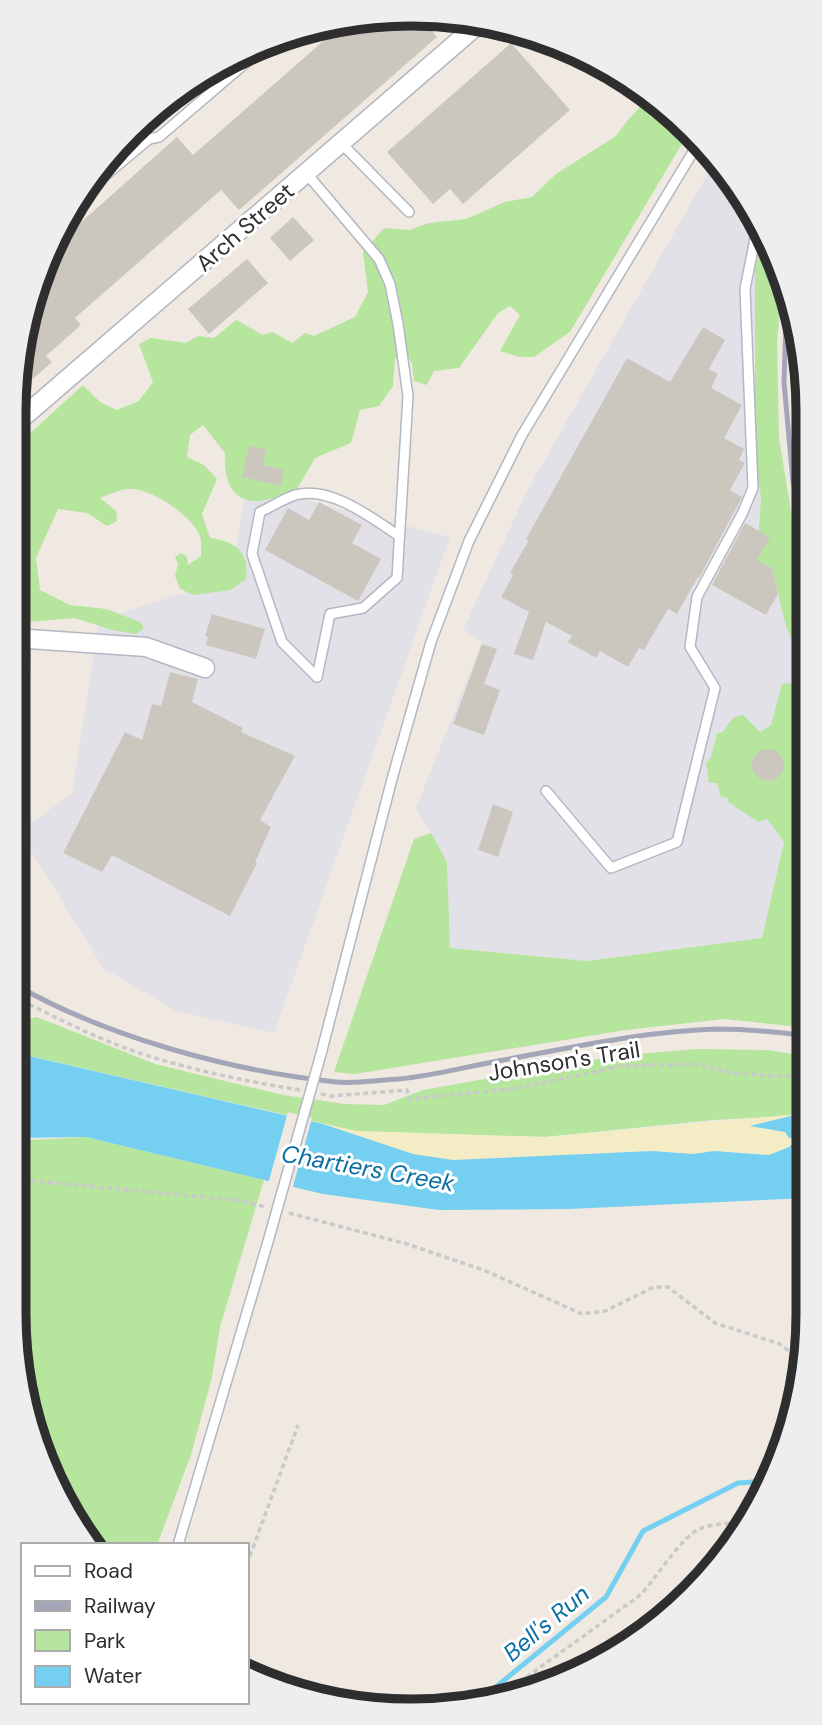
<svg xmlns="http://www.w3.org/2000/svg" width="822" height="1725" viewBox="0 0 822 1725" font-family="'DM Sans',sans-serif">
  <rect width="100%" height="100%" fill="#efe9e1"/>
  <g fill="#e3e1e8">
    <path d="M716 159 726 170 767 241 764 252 751 376 805 613 806 747 762 938 587 961 450 948 447 862 416 808 482 642 463 630 527 491Z"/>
    <path d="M247 485 450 537 274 1033 176 1011 103 968 19 831 72 794 99 620 231 578Z"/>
  </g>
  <g fill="#b6e59e">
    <path d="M651 95 689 132 570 332 534 357H520L500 351 520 315 510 306 498 313 459 368 434 371 427 385 414 381 412 364 406 351 395 359 393 386 379 406 360 410 351 443 315 458 297 489C285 493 265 503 253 501 228 499 224 473 225 453L203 425 190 435 187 457 204 465 217 479 202 514 210 538C235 541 250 552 246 579L231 590 193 595 180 589 175 576 178 564 175 557 181 553 187 557 188 565 201 556C201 549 202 541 199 534 191 515 148 486 127 489 118 490 109 495 100 498L116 511 117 521 107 526 87 513 58 509 36 558 40 590 70 605 107 609 142 623 143 629 136 634 112 630 75 618 14 623V451L24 444 27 436 83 385 100 402 117 410 139 401 153 382 139 344 151 338 186 343 198 336 214 338 236 320 263 335 273 332 292 343 305 333 314 336 355 317 368 292 363 252 384 228 409 230 429 223 466 219 505 202 532 197 556 174 616 136 628 120Z"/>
    <path d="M765 237 778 259 783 277 777 341 779 438 796 542 805 573 806 669 786 627 772 568 757 560 761 498 755 453V268Z"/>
    <path d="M802 351 805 359V459L803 450Z"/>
    <path d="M797 683 806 692 807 1028 724 1019 626 1030 355 1074 334 1072 414 839 431 833 447 862 450 948 587 961 762 938 784 842 767 819 758 822 728 802V798L721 797 717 783H709L706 764 711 757 717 733 723 732C728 725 732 715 743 715L760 732 771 725 782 684Z"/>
    <path d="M37 1017 155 1064 283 1095 345 1104 384 1105 423 1090 615 1056 697 1049 767 1050 807 1056V1115L714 1120 545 1137 356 1131 30 1056 14 1062V1022Z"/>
    <path d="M86 1137 264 1180 220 1327 212 1377 191 1455 157 1545H90L35 1442 14 1314V1141Z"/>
  </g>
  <path fill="#f3ecc5" d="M799 1114 752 1126 785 1132 801 1138 789 1147 769 1155 714 1151 693 1154 652 1151 453 1160 413 1154 323 1124 356 1131 545 1137Z"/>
  <path fill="#75cff0" d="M29 1056 323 1124 413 1154 453 1160 652 1151 693 1154 714 1151 769 1155 789 1147 800 1138H789L785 1132 750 1126 799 1114 807 1115 808 1198 569 1209 439 1210 323 1194 86 1137 14 1138V1062Z"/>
  <path fill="#efe9e1" d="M288 1112 312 1118 292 1190 268 1184Z"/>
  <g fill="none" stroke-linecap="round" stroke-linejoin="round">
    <path stroke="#75cff0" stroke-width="5" d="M475 1704 606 1597 643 1531 738 1483 767 1481"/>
  </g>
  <g fill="#cbc7bf">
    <path d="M411 14 419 15 437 37 239 210 221 190 75 318 81 325 46 356 52 362 18 392 44 259 53 247 177 137 193 155 337 29Z"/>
    <path d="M511 43 570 110 463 204 450 189 433 204 387 152Z"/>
    <path d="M293 217 314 240 290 261 270 238Z"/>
    <path d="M247 259 268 283 209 334 188 309Z"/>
    <path d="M703 327 725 340 709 369 718 374 711 388 742 405 724 438 744 449 739 460 745 463 730 490 742 497 699 578 698 577 677 614 668 609 644 650 639 648 628 667 600 651 596 658 568 642 572 636 546 622 533 660 514 654 529 612 501 597 513 575 510 573 529 540 526 539 627 358 670 382Z"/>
    <path d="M249 446 267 450 263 465 284 470 281 486 242 477Z"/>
    <path d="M319 502 362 525 352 543 381 559 358 601 265 550 288 508 309 520Z"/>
    <path d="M745 523 770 537 757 560 772 568 778 594 766 615 712 585Z"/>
    <path d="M212 614 265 629 256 659 206 645 208 637 205 636Z"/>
    <path d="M482 644 497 649 484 684 500 690 484 735 453 724Z"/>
    <path d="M14 650 31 651 30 682H14Z"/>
    <path d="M170 672 198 679 192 702 243 728 241 732 295 756 260 820 271 827 255 862 257 863 230 916 112 855 102 872 63 853 125 732 142 740 152 704 161 706Z"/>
    <circle cx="768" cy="765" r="16"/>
    <path d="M493 804 513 812 498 857 478 850Z"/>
  </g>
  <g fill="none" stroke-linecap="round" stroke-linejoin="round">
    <g stroke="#b4b7c1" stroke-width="12">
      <g id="lane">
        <path d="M126 136 149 139 159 137 270 42"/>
        <path d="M342 144 409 212"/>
        <path d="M307 174 379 259 390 284 398 324 408 396 397 578 363 608 330 614 317 677"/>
        <path d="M94 185 149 139"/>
        <path d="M317 677 282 642 252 554 260 512C271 507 283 499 295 495 330 485 372 518 399 536"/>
        <path d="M546 791 611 868 677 842 715 688 690 647 697 597 742 514 753 488 745 289 758 224"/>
        <path d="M321 1054 392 779 431 642 469 541 522 435 699 142"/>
        <path d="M178 1545 267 1245"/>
      </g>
    </g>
    <g stroke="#b4b7c1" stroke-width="21">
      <g id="street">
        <path d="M14 425 475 27"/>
        <path d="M14 638 146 647 205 668"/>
      </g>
    </g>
    <g stroke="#c9c9c9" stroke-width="3.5" stroke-dasharray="5 3.5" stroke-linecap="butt">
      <path d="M14 997C59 1019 105 1043 152 1057 201 1072 250 1082 300 1090"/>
      <path d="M321 1094 331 1096 407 1090 409 1099 513 1089 622 1066 696 1064 732 1073 807 1078"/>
      <path d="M14 1179 244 1201 265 1207"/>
      <path d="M289 1213 407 1244 486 1271 582 1314 605 1311 654 1287H668L715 1323 780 1344 799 1359"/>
      <path d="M247 1564 298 1425"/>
      <path d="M499 1697 639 1596C656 1580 682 1534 702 1528 713 1524 728 1523 740 1523"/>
    </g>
    <use href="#lane" stroke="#fff" stroke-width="9"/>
    <use href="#street" stroke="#fff" stroke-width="18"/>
    <g stroke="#a3a6b8" stroke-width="5">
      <path d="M787 292 784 382 793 482 805 539"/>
      <path d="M14 984C106 1037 231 1071 336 1082 356 1084 379 1080 399 1079 432 1076 465 1067 498 1061 570 1048 644 1031 717 1029 748 1029 777 1032 807 1036"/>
    </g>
    <g stroke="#b4b7c1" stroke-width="12" stroke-linecap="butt">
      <path id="lane-bridge" d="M267 1245 321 1054"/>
    </g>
    <use href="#lane-bridge" stroke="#fff" stroke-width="9"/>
  </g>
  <g text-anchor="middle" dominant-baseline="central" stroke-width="6" stroke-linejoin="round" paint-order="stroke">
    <g font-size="23" fill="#2e2e2e" stroke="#fff">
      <text transform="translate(245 227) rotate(-41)">Arch Street</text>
      <text transform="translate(564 1061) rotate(-9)">Johnson's Trail</text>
    </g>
    <g font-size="24" font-style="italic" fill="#0d6fa3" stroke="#fff">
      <text transform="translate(368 1168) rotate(10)">Chartiers Creek</text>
      <text transform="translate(546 1623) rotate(-40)">Bell's Run</text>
    </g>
  </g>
  <path d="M0 0H822V1725H0ZM411 26H411A385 385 0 0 1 796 411V1314A385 385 0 0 1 411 1699H411A385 385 0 0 1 26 1314V411A385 385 0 0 1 411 26Z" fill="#eee" fill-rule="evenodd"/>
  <path fill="none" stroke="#2e2e2e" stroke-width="9" d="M411 26H411A385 385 0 0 1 796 411V1314A385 385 0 0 1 411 1699H411A385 385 0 0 1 26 1314V411A385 385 0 0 1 411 26Z"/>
  <rect x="21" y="1543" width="228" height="161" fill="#ffffff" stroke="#ababab" stroke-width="2"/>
  <rect x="35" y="1566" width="35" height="10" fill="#ffffff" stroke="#ababab" stroke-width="2"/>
  <text x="84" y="1578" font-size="21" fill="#2e2e2e">Road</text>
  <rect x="35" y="1601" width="35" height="10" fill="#a3a6b8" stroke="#ababab" stroke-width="2"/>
  <text x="84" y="1613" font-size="21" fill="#2e2e2e">Railway</text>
  <rect x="35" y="1630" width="35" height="21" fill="#b6e59e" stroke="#ababab" stroke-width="2"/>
  <text x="84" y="1648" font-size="21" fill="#2e2e2e">Park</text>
  <rect x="35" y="1666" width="35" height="21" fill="#75cff0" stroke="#ababab" stroke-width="2"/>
  <text x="84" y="1683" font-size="21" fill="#2e2e2e">Water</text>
</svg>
